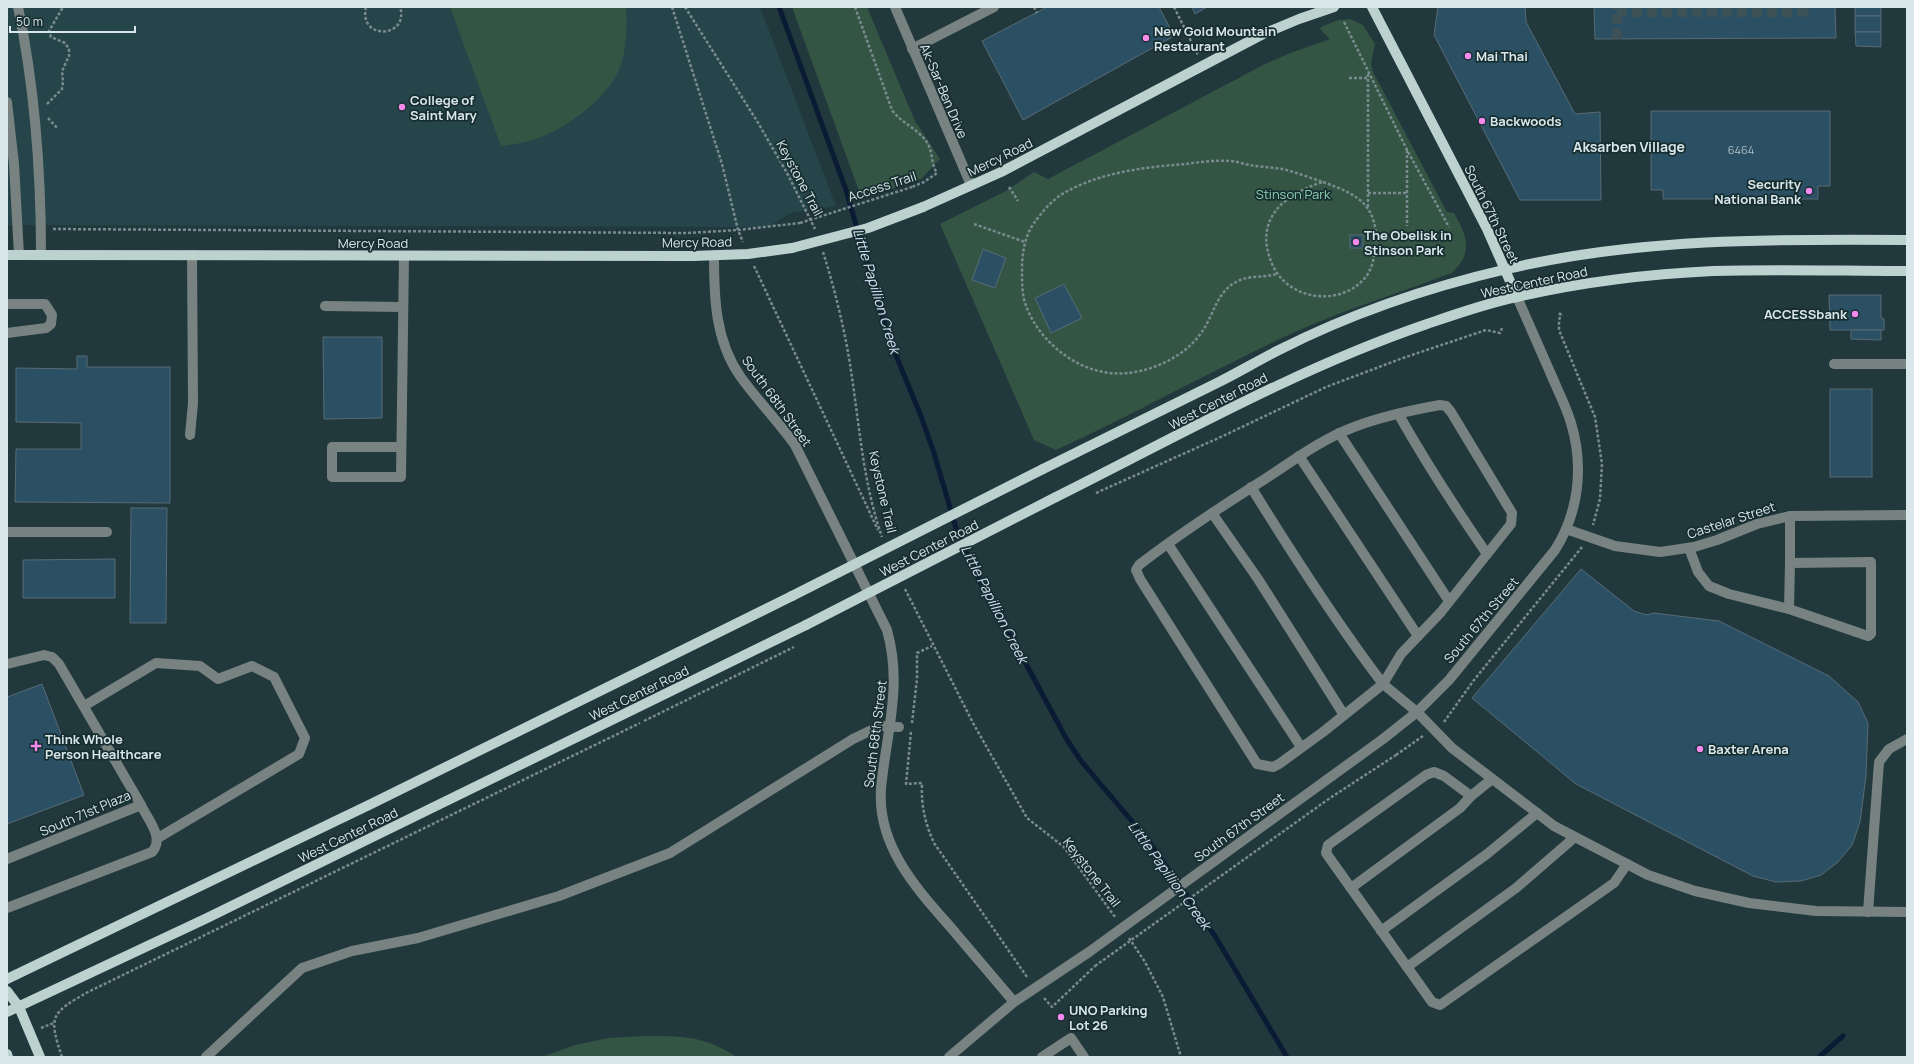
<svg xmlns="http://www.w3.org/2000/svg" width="1914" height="1064" viewBox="0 0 1914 1064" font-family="Manrope,sans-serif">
  <rect width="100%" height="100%" fill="#21383c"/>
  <path fill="#26454b" d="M7 7H760L836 206 791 213 768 227 7 225Z"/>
  <g fill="#345444">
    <path d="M450 7H626C627 26 627 49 620 67 609 97 568 127 539 138 527 143 514 144 501 146Z"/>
    <path d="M792 7H867L915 121 940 159 921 179 862 199Z"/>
    <path d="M1350 19 1363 25 1375 44 1371 63 1373 72 1447 212 1454 213C1467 236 1474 252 1452 273 1399 293 1346 309 1295 332 1214 369 1137 413 1056 450L1034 440 940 224 1006 191 1034 172 1048 179 1265 64 1293 52 1330 39 1320 29 1321 27 1338 20Z"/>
    <path d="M646 1036C686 1036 703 1036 737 1057H541L575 1045 609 1038Z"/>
  </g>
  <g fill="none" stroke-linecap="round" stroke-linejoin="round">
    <g stroke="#0a1c34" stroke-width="5">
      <path d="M779 7 846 190 888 336 921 416 934 453 956 528 969 559 989 600 1025 662 1067 740 1081 761 1147 839 1215 936 1287 1057"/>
      <path d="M1819 1057 1843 1036"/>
    </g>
  </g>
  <g fill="#2b5063" stroke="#586b76">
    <path d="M1047 7H1159L1174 36 1023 120 982 41Z"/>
    <path d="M1192 7H1207L1195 14Z"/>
    <path d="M1438 7H1525L1526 22 1575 114 1600 112 1601 200H1520L1434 35Z"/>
    <path d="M1594 7H1835L1836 38 1595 39Z"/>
    <rect x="1855" y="7" width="26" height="9"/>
    <rect x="1855" y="16" width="26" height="16"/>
    <path d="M1855 32H1881V47L1856 46Z"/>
    <path d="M1651 111H1830V186H1818V199H1772V203H1755V199H1663V190H1651Z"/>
    <rect x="1350" y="235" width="13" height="13"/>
    <path d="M983 249 1006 258 995 288 972 280Z"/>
    <path d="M1064 284 1082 318 1051 333 1035 298Z"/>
    <path d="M1829 295H1881V318L1884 319V330H1830Z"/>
    <path d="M1851 330H1881V340L1851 339Z"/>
    <path d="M323 337H382V418L324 419Z"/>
    <path d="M77 356H87V367H170V503L15 502 16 449H81V423L16 422V368L77 369Z"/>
    <rect x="1830" y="389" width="42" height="88"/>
    <path d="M131 508H167L166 623H130Z"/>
    <path d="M115 559V598H23V560Z"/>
    <path d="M1581 569 1634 611 1647 615 1654 613 1719 621 1829 676 1858 702 1868 723 1866 776 1860 822 1852 845 1838 862 1821 875 1801 881 1776 882 1753 876 1576 784 1472 698Z"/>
    <path d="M42 684 84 795 7 824V697Z"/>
  </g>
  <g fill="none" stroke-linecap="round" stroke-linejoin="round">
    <g stroke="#3d5256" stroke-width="10" stroke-dasharray="10 5" stroke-linecap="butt">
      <path d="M1617 12H1804V7"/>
      <path d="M1617 39V7"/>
    </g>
    <g stroke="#798b8e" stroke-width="2.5" stroke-dasharray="3 2" stroke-linecap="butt">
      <path d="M366 7C358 41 410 38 400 7"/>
      <path d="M672 7 722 164 738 230 743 242"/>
      <path d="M685 7 757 121 787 173 815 229"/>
      <path d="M855 7 892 110C902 124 919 129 928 144 933 154 931 164 937 173L924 182 912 187"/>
      <path d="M1034 7 1037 13"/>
      <path d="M1174 7 1198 55"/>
      <path d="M1344 22 1407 150 1449 227"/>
      <path d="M1349 78H1369"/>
      <path d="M47 104 62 89 63 81 62 71 69 56V49L65 43 51 37 49 31 63 7"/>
      <path d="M48 118 57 128"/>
      <path d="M1407 150V226"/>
      <path d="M1323 182C1360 195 1380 207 1375 250 1374 259 1371 272 1364 279 1339 307 1289 300 1273 266 1252 221 1283 194 1323 182Z"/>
      <path d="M1009 187 1018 201"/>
      <path d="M1368 193H1407"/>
      <path d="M1368 207V72"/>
      <path d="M974 224 1025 242"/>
      <path d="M53 229 687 233 738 230 800 223"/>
      <path d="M823 252C834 287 843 323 849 358 859 418 862 480 882 537"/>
      <path d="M754 266 878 530"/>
      <path d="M1276 274C1264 278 1250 275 1238 281 1216 291 1214 316 1201 333 1185 356 1155 370 1128 373 1083 378 1039 344 1025 303 1022 293 1022 282 1022 271 1022 254 1024 238 1034 223 1041 213 1053 199 1064 193 1101 172 1145 167 1186 164 1200 162 1215 160 1229 161 1236 161 1243 164 1250 165 1260 167 1271 167 1282 169 1296 172 1310 178 1323 182"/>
      <path d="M1559 313 1561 315 1559 320V330L1595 417 1602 464 1600 499 1593 525"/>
      <path d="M1096 493 1223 436 1326 387 1403 358 1486 330 1500 333 1502 328"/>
      <path d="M905 589 973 723 1027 818 1064 847 1115 917"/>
      <path d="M644 721 794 647"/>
      <path d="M1444 722 1474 680 1582 547"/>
      <path d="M912 723 917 679V653L932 646"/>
      <path d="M911 732 906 784 922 783C921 806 925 823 934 843L1027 977"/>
      <path d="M1396 755 1423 736"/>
      <path d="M1129 938 1145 962 1163 997 1181 1057"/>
      <path d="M1044 998 1052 1007 1095 966"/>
      <path d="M41 1028 54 1023"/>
      <path d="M62 1057C48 1016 51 1013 88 992L640 723"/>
    </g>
    <g stroke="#788381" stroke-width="10">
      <path d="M18 7C35 88 41 172 41 255"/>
      <path d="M895 7 971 185"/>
      <path d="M912 49 994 7"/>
      <path d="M7 102 14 164 19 255"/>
      <path d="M714 255C714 297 715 340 740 376 757 400 778 421 795 445L887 630C903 687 886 733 881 789 877 847 918 890 953 930 973 954 994 978 1014 1002"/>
      <path d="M7 304H45L52 315 51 324 46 328 7 333"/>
      <path d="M325 306 403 307"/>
      <path d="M1834 364H1907"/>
      <path d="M1399 415C1426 463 1456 509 1487 554"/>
      <path d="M1339 433 1449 601"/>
      <path d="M190 435 193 403 192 255"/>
      <path d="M401 447H332V477H401L404 256"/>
      <path d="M1299 456 1418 636"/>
      <path d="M1251 487C1293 555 1335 621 1383 684L1401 654 1441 612 1511 524 1512 513 1451 412 1446 406 1440 405C1412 410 1380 417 1354 427 1322 439 1294 460 1265 479 1222 506 1179 534 1139 565L1136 570 1140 579 1257 764 1273 767 1279 764 1323 732 1383 684 1417 712 1452 748 1554 826 1648 875 1695 891 1749 903 1816 911 1907 912"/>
      <path d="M1212 513 1258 579 1344 715"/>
      <path d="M1566 529 1615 546 1660 552 1694 547 1717 540 1757 524 1790 516 1907 515"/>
      <path d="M7 532H107"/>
      <path d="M1168 544 1301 747"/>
      <path d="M1689 548 1698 572 1709 586 1729 594 1789 609 1868 636 1871 634V562L1790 563V516"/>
      <path d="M1789 609 1790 563"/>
      <path d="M7 664 44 655 52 657 59 664 141 805 7 859"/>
      <path d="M84 706 156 663 200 666 218 679 252 666 274 677 305 738 299 754 158 838"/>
      <path d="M1383 739 1417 712 1449 680 1555 550C1579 512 1584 466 1571 423 1566 406 1557 389 1550 372 1539 347 1528 322 1517 297"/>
      <path d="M1492 779 1471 796 1444 776 1434 772 1426 775 1328 845 1326 853 1432 1002 1440 1005 1614 883 1627 864"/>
      <path d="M1351 888 1460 808 1471 796"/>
      <path d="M7 908 152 852C165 838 148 820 141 805"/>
      <path d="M1868 912 1879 762 1889 749 1907 739"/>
      <path d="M1381 931 1487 854 1537 813"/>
      <path d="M1407 967 1516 888 1575 837"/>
      <path d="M206 1057 302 968 352 951 418 938 559 896 670 853 853 739 880 726 899 727"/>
      <path d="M949 1057 1014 1002 1089 952"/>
      <path d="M1042 1057 1071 1038 1084 1057"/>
    </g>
    <g stroke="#bcd2cf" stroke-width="10">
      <path d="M1372 7 1487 229 1517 297"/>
      <path d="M923 207 1001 172 1263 34 1299 19 1334 7"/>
      <path d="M7 255 693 256 748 254 792 248"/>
      <path d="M1043 469C1101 440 1160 411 1219 382 1239 372 1259 360 1279 350 1350 314 1429 287 1507 269 1639 238 1772 239 1907 240"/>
      <path d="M1056 497C1178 436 1298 368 1427 324 1456 314 1487 303 1517 297 1582 282 1648 274 1713 271 1778 269 1843 271 1907 271"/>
      <path d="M7 979 371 804 792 596"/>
      <path d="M7 991 19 1007 40 1057"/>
      <path d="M7 1012 205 919 806 625"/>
      <path d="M7 1054 8 1057"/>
    </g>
    <g stroke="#798b8e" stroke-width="2.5" stroke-dasharray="3 2" stroke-linecap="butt">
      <path d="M800 223 912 187"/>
      <path d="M1095 966 1330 798 1396 755"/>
    </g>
    <path stroke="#788381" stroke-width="10" d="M1089 952 1383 739"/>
    <g stroke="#bcd2cf" stroke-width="10">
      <path d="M792 248 868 228 923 207"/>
      <path d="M792 596 1043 469"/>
      <path d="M806 625 1056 497"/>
    </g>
  </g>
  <g fill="#f589ee" stroke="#172e31" stroke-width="1.5">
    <circle cx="1146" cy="38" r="4"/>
    <circle cx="1468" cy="56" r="4"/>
    <circle cx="402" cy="107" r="4"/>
    <circle cx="1482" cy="121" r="4"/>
    <circle cx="1809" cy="191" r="4"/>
    <circle cx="1356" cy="242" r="4"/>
    <circle cx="1855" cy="314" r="4"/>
    <path d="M34 740h4v4h4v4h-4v4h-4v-4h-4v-4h4z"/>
    <circle cx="1700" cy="749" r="4"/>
    <circle cx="1061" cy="1017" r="4"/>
  </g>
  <g text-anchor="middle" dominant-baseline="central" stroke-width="3.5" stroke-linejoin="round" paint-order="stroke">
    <g font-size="11" fill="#aec1c8">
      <text x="1741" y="149">6464</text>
    </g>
    <g font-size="13" font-weight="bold" fill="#dae7ea" stroke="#172e31" text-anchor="start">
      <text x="1154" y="31">New Gold Mountain<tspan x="1154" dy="15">Restaurant</tspan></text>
      <text x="1476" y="56">Mai Thai</text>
      <text x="410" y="100">College of<tspan x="410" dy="15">Saint Mary</tspan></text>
      <text x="1490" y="121">Backwoods</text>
      <text x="1801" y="184" text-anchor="end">Security<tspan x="1801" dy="15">National Bank</tspan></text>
      <text x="1364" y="235">The Obelisk in<tspan x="1364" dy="15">Stinson Park</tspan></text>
      <text x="1847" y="314" text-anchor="end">ACCESSbank</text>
      <text x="45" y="739">Think Whole<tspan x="45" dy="15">Person Healthcare</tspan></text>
      <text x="1708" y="749">Baxter Arena</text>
      <text x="1069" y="1010">UNO Parking<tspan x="1069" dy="15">Lot 26</tspan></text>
    </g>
    <g font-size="13" fill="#dae7ea" stroke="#172e31">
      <text transform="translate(944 91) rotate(67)">Ak-Sar-Ben Drive</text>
      <text transform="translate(1000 157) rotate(-26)">Mercy Road</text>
      <text transform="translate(800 178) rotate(62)">Keystone Trail</text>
      <text transform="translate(882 186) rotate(-18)">Access Trail</text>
      <text transform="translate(1492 214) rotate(64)">South 67th Street</text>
      <text transform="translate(697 242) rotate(-1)">Mercy Road</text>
      <text x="373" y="243">Mercy Road</text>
      <text transform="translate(1534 282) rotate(-12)">West Center Road</text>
      <text transform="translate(777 401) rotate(54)">South 68th Street</text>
      <text transform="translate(1218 401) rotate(-27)">West Center Road</text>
      <text transform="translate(883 492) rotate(77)">Keystone Trail</text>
      <text transform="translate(1731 520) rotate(-18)">Castelar Street</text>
      <text transform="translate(929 548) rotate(-27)">West Center Road</text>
      <text transform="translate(1481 620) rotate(-50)">South 67th Street</text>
      <text transform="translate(639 693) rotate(-26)">West Center Road</text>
      <text transform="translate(875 734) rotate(-83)">South 68th Street</text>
      <text transform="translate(85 813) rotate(-23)">South 71st Plaza</text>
      <text transform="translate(1239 827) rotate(-36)">South 67th Street</text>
      <text transform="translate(348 835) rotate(-26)">West Center Road</text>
      <text transform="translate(1092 872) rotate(52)">Keystone Trail</text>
    </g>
    <g font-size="13" fill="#8ed0ae" stroke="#172e31">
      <text x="1293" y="194">Stinson Park</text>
    </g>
    <g font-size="14" font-weight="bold" fill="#dae7ea" stroke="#172e31">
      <text x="1629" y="146">Aksarben Village</text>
    </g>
    <g font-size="14" font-style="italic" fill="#d2e1f6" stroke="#172e31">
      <text transform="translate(877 291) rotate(73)">Little Papillion Creek</text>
      <text transform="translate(995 604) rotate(63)">Little Papillion Creek</text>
      <text transform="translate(1170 875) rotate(54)">Little Papillion Creek</text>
    </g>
  </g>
  <rect width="1914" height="1064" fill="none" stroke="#dae7ea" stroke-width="16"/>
  <path d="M10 26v6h125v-6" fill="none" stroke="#dae7ea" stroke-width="2"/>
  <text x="16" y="26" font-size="12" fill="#dae7ea" stroke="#172e31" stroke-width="3" paint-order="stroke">50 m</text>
</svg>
